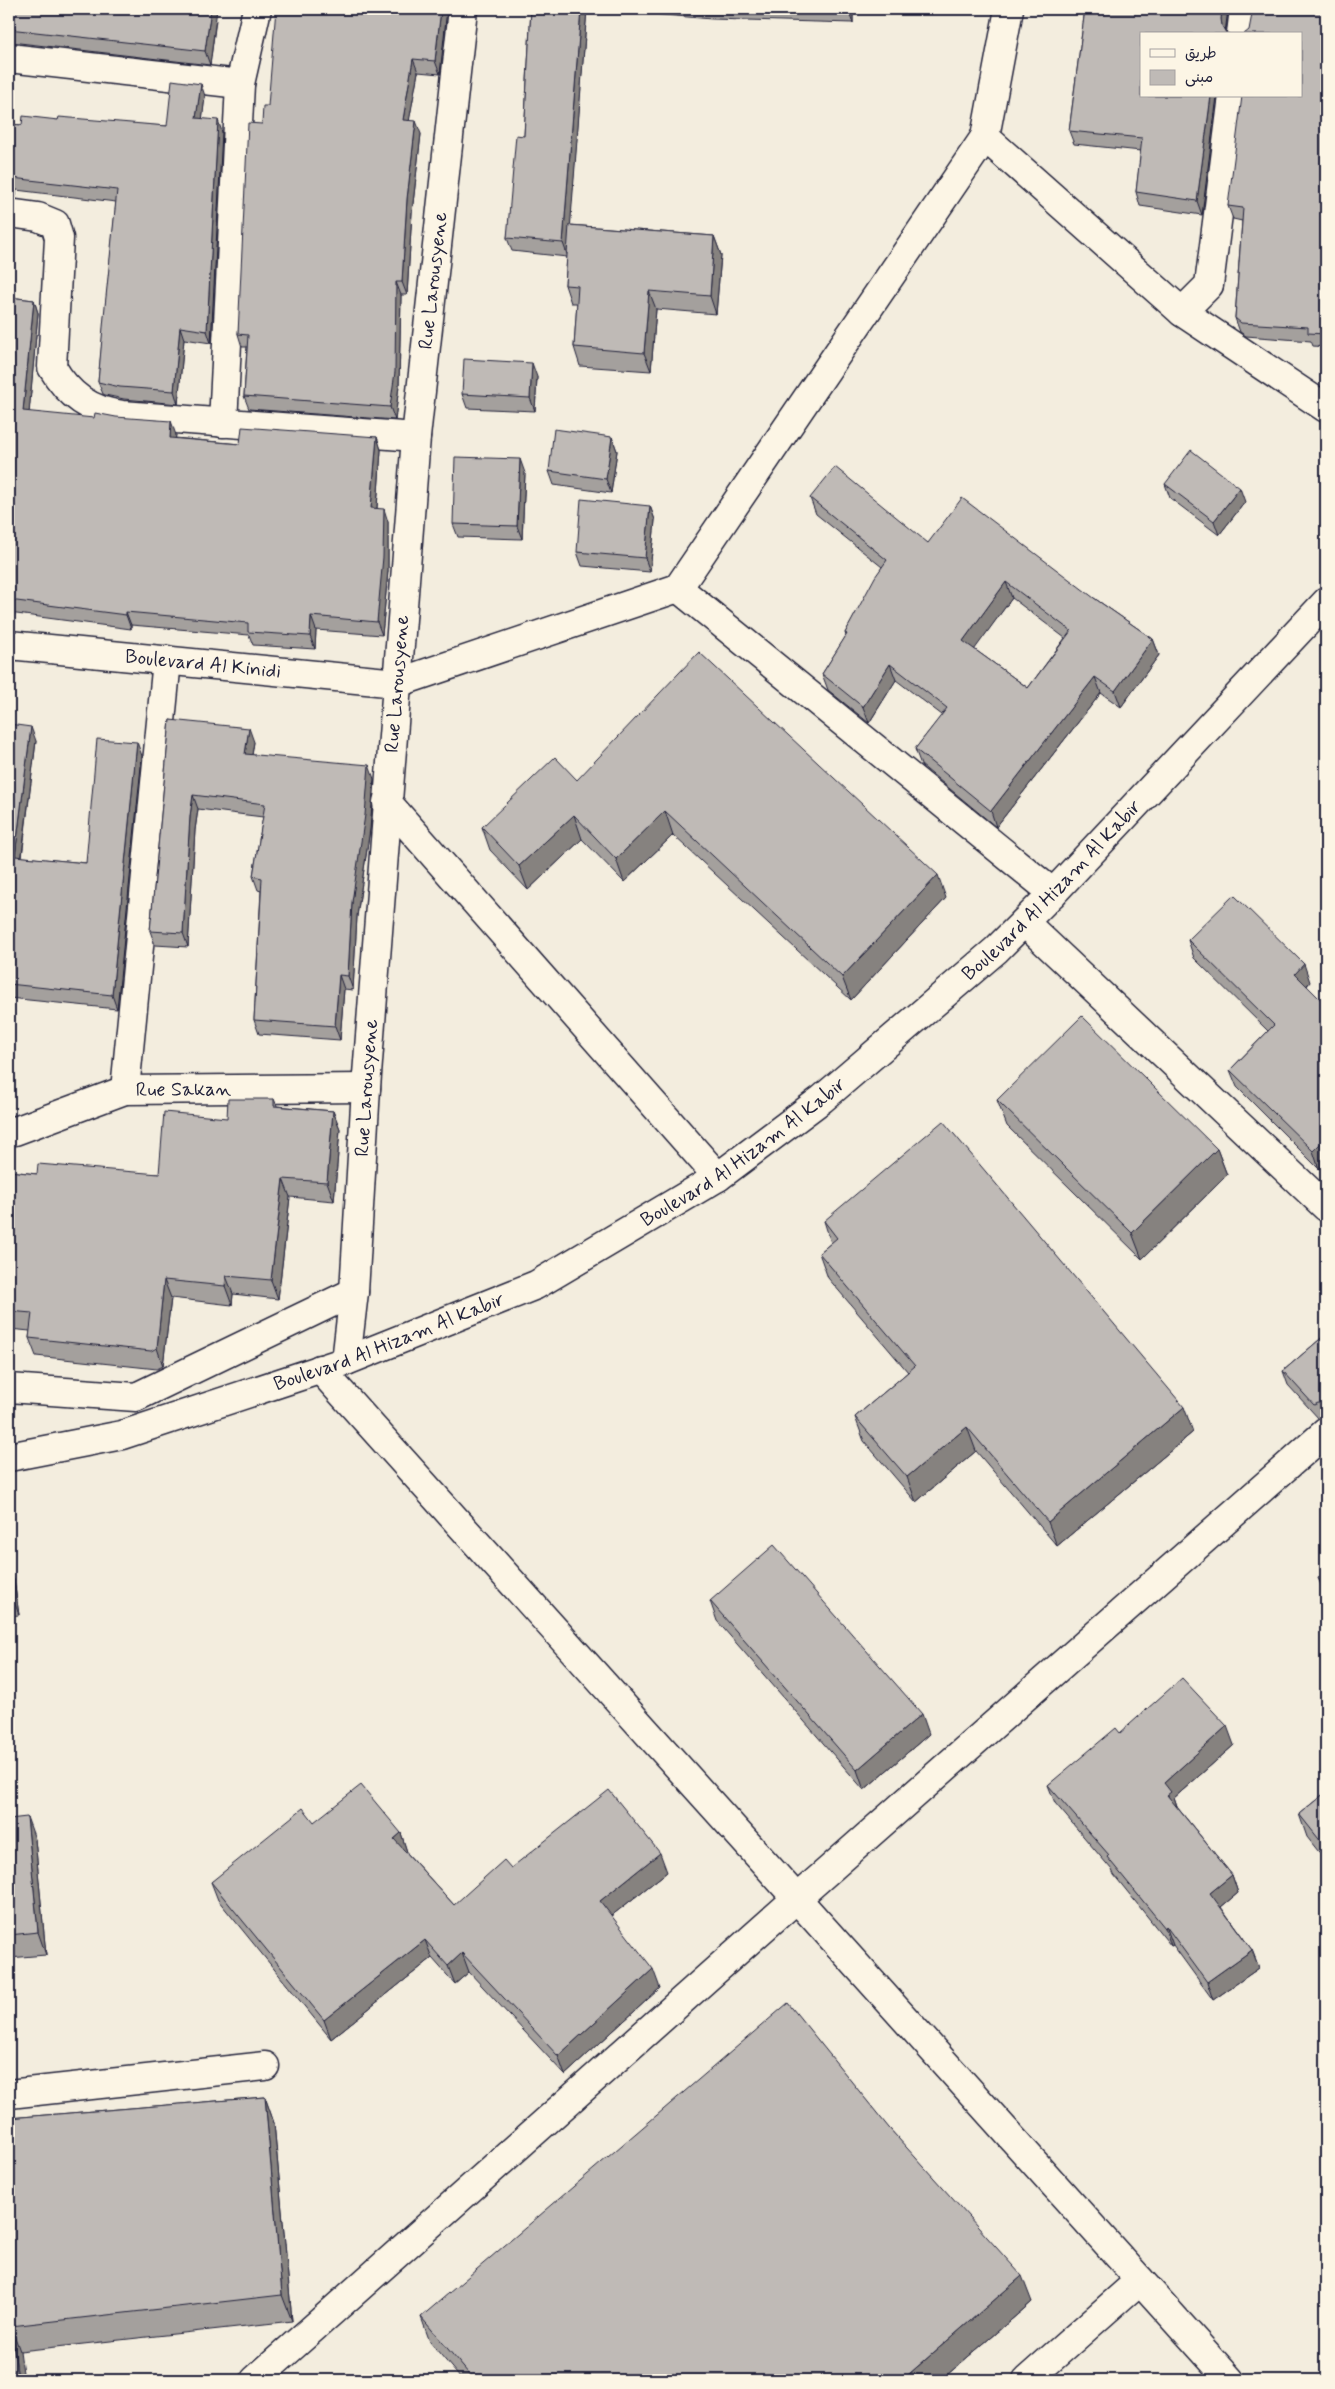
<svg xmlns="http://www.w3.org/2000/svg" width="1335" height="2389" viewBox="0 0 1335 2389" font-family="Mynerve,'Playpen Sans Arabic',sans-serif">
  <rect width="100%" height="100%" fill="#f3edde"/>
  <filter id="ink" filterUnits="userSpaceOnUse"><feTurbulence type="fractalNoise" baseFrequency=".02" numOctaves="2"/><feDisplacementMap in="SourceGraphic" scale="10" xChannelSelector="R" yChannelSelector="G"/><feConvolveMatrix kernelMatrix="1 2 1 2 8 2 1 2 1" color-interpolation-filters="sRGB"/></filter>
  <g filter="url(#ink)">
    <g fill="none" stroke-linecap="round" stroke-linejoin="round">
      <g stroke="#22223b" stroke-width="31">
        <g id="minor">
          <path d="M1009 9 985 137 1182 312 1326 408"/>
          <path d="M1241 34 1244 9"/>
          <path d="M9 58 240 84"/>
          <path d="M9 213 38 217 55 224 59 238 52 367C68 395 90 411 122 415L416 437"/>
          <path d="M1182 312 1209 285 1233 96"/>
          <path d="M223 423 240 84 257 9"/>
          <path d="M678 588 1053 893"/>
          <path id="s1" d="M9 645 397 683 678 588 985 137"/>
          <path d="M387 802 718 1177"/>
          <path d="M1024 922 1326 1207"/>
          <path d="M125 1090 167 660"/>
          <path id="s2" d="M9 1130 15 1131 125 1090 366 1088"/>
          <path id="s3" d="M346 1361 354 1292 366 1088 416 437 463 9"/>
          <path d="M320 1369 1230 2380"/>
          <path d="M9 1388 136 1397 354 1292"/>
          <path d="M9 2094 265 2066"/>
          <path d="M255 2380 796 1899 1326 1432"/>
          <path d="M1027 2380 1140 2280"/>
        </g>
      </g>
      <g stroke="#22223b" stroke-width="31">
        <g id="major">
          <path id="s4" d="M9 1457 122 1435 346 1361 536 1285 718 1177 822 1099 996 950 1053 893 1326 602"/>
        </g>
      </g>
      <use href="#minor" stroke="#fcf5e5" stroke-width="28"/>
      <use href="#major" stroke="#fcf5e5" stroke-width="28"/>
    </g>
    <g fill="#a4a09d" stroke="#22223b" fill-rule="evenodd">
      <path d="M9 9 216 20 210 65 11 42 9 43Z"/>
      <path d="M447 9 440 74 418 72 409 120 421 134 412 212 407 295H401L399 385 395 420 249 409 244 396 247 347H242L238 334 262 124 268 106Z"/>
      <path d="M531 9H587L570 225 714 236 721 255 716 314 656 309 651 371 580 366 574 347 577 303H571L565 285 567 257 512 251 507 238 524 136Z"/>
      <path d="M591 9H853V23L712 19Z"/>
      <path d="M1085 9H1228L1226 32 1141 96H1217L1202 215 1140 206 1136 192 1141 151 1074 144 1069 131Z"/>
      <path d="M1326 9V347L1313 346 1311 341 1246 336 1240 332 1235 318 1242 221 1233 219 1228 206Z"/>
      <path d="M205 96 202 119 222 132 211 343 184 339 178 404 124 399 105 395 103 394 98 382 116 202 16 190V196L9 195V124L22 125 58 120 167 126Z"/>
      <path d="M9 297 34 300 38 313 29 412 176 435 175 438 240 444 377 437 381 450 377 508 388 522V571L382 635 316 630 315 649 253 645 249 635 131 625V629L9 613Z"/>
      <path d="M537 377 535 411 467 408 462 394Z"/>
      <path d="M612 437 617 451 611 493 554 485 549 471Z"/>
      <path d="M525 473 522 539 458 537 453 524Z"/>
      <path d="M1165 484 1245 502 1219 535 1170 498Z"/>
      <path d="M810 498 928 543 1094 598 1153 639 1159 655 1121 707 1101 693 996 827 921 765 915 749 942 715 896 680 869 723 828 690 822 674 846 636 845 633 882 567 816 514ZM1012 598 1065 638 1028 688 974 649Z"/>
      <path d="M650 506 655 520 650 572 582 566 577 552Z"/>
      <path d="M170 720 254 742 252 755 374 779 370 829 357 916 353 990 344 989 340 1040 259 1034 254 1020 261 891 258 890 253 876 263 817 198 809 195 830 188 947 155 945 150 931Z"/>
      <path d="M9 724 36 741 22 857 86 863 142 756 117 1009 9 998Z"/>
      <path d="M577 780 946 898 851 1000 673 835 624 882 582 839 528 890 490 850 482 827Z"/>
      <path d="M1188 940 1310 982 1307 986 1319 1169 1237 1087 1230 1070 1268 1031 1194 958Z"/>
      <path d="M274 1099 277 1106 333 1111 340 1129 334 1201 290 1197 278 1299 233 1294 232 1305 171 1298 163 1366 157 1369 36 1356 29 1338 30 1331 9 1329V1171L37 1174H159L227 1118Z"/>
      <path d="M997 1100 1217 1149 1227 1175 1142 1259 1007 1126Z"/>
      <path d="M824 1221 1193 1432 1057 1546 976 1451 916 1502 864 1441 855 1417 908 1372 828 1278 819 1253 831 1243Z"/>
      <path d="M1326 1334V1417H1323L1319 1419 1288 1385 1283 1371Z"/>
      <path d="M9 1566 14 1580 19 1615 9 1616Z"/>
      <path d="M1326 1572V1595L1324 1592 1318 1578Z"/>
      <path d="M710 1601 929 1734 864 1790 717 1621Z"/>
      <path d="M1120 1733 1234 1745 1174 1798 1177 1807 1232 1875 1238 1893 1221 1907 1252 1950 1259 1968 1213 2000 1173 1945 1171 1946 1114 1875 1112 1870 1055 1803 1048 1785Z"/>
      <path d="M1326 1792V1861L1307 1837 1299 1814Z"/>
      <path d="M9 1819 35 1839 46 1955 9 1958Z"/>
      <path d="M314 1822 401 1833 407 1852V1853L454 1905 511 1868 667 1872 611 1916 660 1988 565 2075 469 1972 455 1984 432 1958 331 2039 218 1900 211 1882Z"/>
      <path d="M265 2097 274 2123 292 2321 20 2351 9 2380V2118Z"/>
      <path d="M889 2128 1032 2302 941 2380H462L430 2342 421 2317Z"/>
    </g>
    <g fill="#86827f" stroke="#22223b">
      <path d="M211 9H217L210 65 205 51Z"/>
      <path d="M441 9H447L440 74 435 61Z"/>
      <path d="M581 9H587L568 257 563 243Z"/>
      <path d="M848 9H853V23Z"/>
      <path d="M1222 9H1228L1225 33 1222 26 1221 19Z"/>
      <path d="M413 59 418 72 407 133 403 120Z"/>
      <path d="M201 84 205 96 201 130 196 118Z"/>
      <path d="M1211 96H1217L1202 215 1197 201Z"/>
      <path d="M218 120 222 132 211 343 207 331Z"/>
      <path d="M416 121 421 134 412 212 407 295 402 282 407 199Z"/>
      <path d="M12 178 16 190V196L12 184Z"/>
      <path d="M714 236 721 255 716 314 710 296Z"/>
      <path d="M396 282 401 295 399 385 395 420 390 407Z"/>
      <path d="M649 291 656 309 651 371 644 353Z"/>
      <path d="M34 300 38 313 28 425 23 411Z"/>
      <path d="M180 327 184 339 178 404 174 391Z"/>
      <path d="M532 363 537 377 535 411 530 398Z"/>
      <path d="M171 421 176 435 174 451 170 438Z"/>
      <path d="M377 437 381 450 376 521 371 508Z"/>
      <path d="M612 437 617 451 611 493 606 479Z"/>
      <path d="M520 459 525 473 522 539 517 526Z"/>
      <path d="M1240 488 1245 502 1219 535 1214 521Z"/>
      <path d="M650 506 655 520 650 572 645 558Z"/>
      <path d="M384 509 388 522V571L382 635 377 622Z"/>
      <path d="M1006 582 1012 598 969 657 963 641Z"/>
      <path d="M126 612 131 625V629L126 615Z"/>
      <path d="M311 616 316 630 315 649 310 636Z"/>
      <path d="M1153 639 1159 655 1121 707 1115 691Z"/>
      <path d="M890 664 896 680 869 723 863 707Z"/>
      <path d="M1095 677 1101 693 996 827 991 811Z"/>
      <path d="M31 727 36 741 20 870 15 856Z"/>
      <path d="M249 728 254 742 250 768 245 754Z"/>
      <path d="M137 742 142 756 117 1009 112 995Z"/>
      <path d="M369 765 374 779 370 829 357 916 353 990 348 976 352 902Z"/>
      <path d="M193 795 198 809 195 830 188 947 183 933 190 816Z"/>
      <path d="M665 811 673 835 624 882 616 859Z"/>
      <path d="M574 815 582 839 528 890 519 866Z"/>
      <path d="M938 875 946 898 851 1000 842 977Z"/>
      <path d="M1304 964 1310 982 1301 991 1295 974Z"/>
      <path d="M339 975 344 989 340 1040 335 1026Z"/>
      <path d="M333 1111 340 1129 334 1201 327 1182Z"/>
      <path d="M1326 1138V1162L1319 1169 1313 1151Z"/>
      <path d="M1217 1149 1227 1175 1142 1259 1132 1233Z"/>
      <path d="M283 1179 290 1197 278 1299 271 1280Z"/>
      <path d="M226 1276 233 1294 232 1305 225 1286Z"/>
      <path d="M164 1280 171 1298 163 1366 157 1348Z"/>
      <path d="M1184 1407 1193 1432 1057 1546 1048 1522Z"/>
      <path d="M967 1427 976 1451 916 1502 907 1477Z"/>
      <path d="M9 1566 14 1580 19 1615 12 1596 9 1573Z"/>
      <path d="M922 1714 929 1734 864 1790 857 1770Z"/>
      <path d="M1227 1726 1234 1745 1174 1798 1178 1810 1174 1813 1164 1783Z"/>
      <path d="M27 1817 35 1839 46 1955 38 1932Z"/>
      <path d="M401 1833 407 1852 401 1857 394 1839Z"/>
      <path d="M660 1853 667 1872 606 1920 600 1901Z"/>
      <path d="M1232 1875 1238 1893 1216 1911 1210 1893Z"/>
      <path d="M1166 1926 1173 1945 1171 1946 1165 1928Z"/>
      <path d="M425 1940 432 1958 331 2039 324 2020Z"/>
      <path d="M1252 1950 1259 1968 1213 2000 1207 1982Z"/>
      <path d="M462 1953 469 1972 455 1984 448 1966Z"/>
      <path d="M653 1969 660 1988 565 2075 558 2056Z"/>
      <path d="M265 2097 274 2123 292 2321 282 2295Z"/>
      <path d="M1022 2276 1032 2302 941 2380H902Z"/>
      <path d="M11 2326 20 2351 24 2380H18Z"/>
    </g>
    <g fill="#bfbab6" stroke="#22223b" fill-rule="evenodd">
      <path d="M9 9H211L205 51 9 29Z"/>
      <path d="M276 9H441L435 61 413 59 403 120 416 121 407 199 402 282H396L395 372 390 407 244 396 248 335 238 334 248 123 262 124 263 106H268Z"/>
      <path d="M531 9H581L563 243 507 238 516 135 524 136Z"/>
      <path d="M1085 9H1222L1221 19 1222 26 1226 33 1229 34H1141V96H1211L1197 201 1136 192 1142 138 1069 131Z"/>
      <path d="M1253 9H1326V334L1308 333V327L1241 323 1235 318 1243 208 1228 206 1242 96H1301V34H1244L1249 30Z"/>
      <path d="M172 80 201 84 196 118 218 120 207 331 180 327 174 391 120 387 98 382 104 316 117 190 12 178V184L9 183V124L22 125 23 116 58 120 59 117 167 126Z"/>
      <path d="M569 225 714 236 710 296 649 291 644 353 574 347 578 286 565 285Z"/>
      <path d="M9 297 34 300 23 411 94 418 95 413 116 417 171 421 170 438 240 444 242 427 377 437 371 508 384 509 383 557 377 622 311 616 310 636 248 632V623L126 612V615L9 600Z"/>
      <path d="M464 359 532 363 530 398 462 394Z"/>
      <path d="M554 429 612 437 606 479 549 471Z"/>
      <path d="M1191 450 1240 488 1214 521 1165 484Z"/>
      <path d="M455 457 520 459 517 526 453 524Z"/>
      <path d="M835 467 928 543 962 498 1094 598 1153 639 1115 691 1095 677 991 811 915 749 947 708 890 664 863 707 822 674 847 634 845 633 875 577 887 560 810 498ZM1006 582 1071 631 1028 688 963 641Z"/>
      <path d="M581 499 650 506 645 558 577 552Z"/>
      <path d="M699 652 938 875 842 977 665 811 616 859 574 815 519 866 482 827 555 757 577 780Z"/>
      <path d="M170 720 249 728 245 754 369 765 365 815 352 902 348 976 339 975 335 1026 254 1020 262 878 253 876 265 804 193 795 190 816 183 933 150 931Z"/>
      <path d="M9 724 31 727 15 856 86 863 97 739 137 742 112 995 9 984Z"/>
      <path d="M1234 895 1304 964 1295 974 1326 1005V1138L1313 1151 1230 1070 1274 1025 1188 940Z"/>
      <path d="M1082 1016 1217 1149 1132 1233 997 1100Z"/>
      <path d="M228 1099H274V1106L333 1111 327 1182 283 1179 271 1280 226 1276 225 1286 164 1280 157 1348 151 1351 29 1338 32 1313 9 1311V1171L37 1174 38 1164 159 1174 164 1112 227 1118Z"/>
      <path d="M943 1121 1184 1407 1048 1522 967 1427 907 1477 855 1417 915 1366 819 1253 837 1238 824 1221Z"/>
      <path d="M1326 1334V1404L1318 1403 1314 1405 1283 1371Z"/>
      <path d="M774 1545 922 1714 857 1770 710 1601Z"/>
      <path d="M1326 1572V1588L1318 1578Z"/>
      <path d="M9 1573 12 1596H9Z"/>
      <path d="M1182 1678 1227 1726 1164 1783 1171 1792 1167 1795 1232 1875 1210 1893 1252 1950 1207 1982 1166 1926 1165 1928 1107 1857 1109 1855 1048 1785 1116 1728 1120 1733Z"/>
      <path d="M361 1785 401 1833 394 1839 454 1905 504 1860 511 1868 609 1790 660 1853 600 1901 653 1969 558 2056 462 1953 448 1966 425 1940 324 2020 211 1882 303 1808 314 1822Z"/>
      <path d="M1326 1792V1848L1299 1814Z"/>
      <path d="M27 1817 38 1932 9 1935V1819Z"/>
      <path d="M788 2003 889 2128 1022 2276 902 2380H474L421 2317Z"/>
      <path d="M265 2097 282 2295 11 2326 18 2380H9V2118Z"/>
    </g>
  </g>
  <g text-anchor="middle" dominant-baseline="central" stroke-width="4" stroke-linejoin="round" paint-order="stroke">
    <g font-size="20" fill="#22223b" stroke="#fcf5e5">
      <text stroke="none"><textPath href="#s3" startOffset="1084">Rue Larousyene</textPath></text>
      <text stroke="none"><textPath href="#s1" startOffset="195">Boulevard Al Kinidi</textPath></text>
      <text stroke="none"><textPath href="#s3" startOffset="679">Rue Larousyene</textPath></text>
      <text stroke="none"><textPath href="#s4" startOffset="1208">Boulevard Al Hizam Al Kabir</textPath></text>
      <text stroke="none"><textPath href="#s3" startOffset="274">Rue Larousyene</textPath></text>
      <text stroke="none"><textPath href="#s2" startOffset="182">Rue Sakan</textPath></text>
      <text stroke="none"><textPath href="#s4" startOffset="802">Boulevard Al Hizam Al Kabir</textPath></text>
      <text stroke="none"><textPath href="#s4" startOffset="398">Boulevard Al Hizam Al Kabir</textPath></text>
    </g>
  </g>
  <rect width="1335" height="2389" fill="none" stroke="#fcf5e5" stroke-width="30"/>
  <rect x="15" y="15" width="1305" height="2359" fill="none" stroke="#22223b" stroke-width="2" filter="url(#ink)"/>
  <rect x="1140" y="32" width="162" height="65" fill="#fcf5e5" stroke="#a5a1a1"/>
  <rect x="1150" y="49" width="25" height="8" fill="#fcf5e5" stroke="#a5a1a1"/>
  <text x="1185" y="58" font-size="15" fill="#22223b">طريق</text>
  <rect x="1150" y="70" width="25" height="15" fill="#bfbab6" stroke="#a5a1a1"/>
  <text x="1185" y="82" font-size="15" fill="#22223b">مبنى</text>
</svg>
